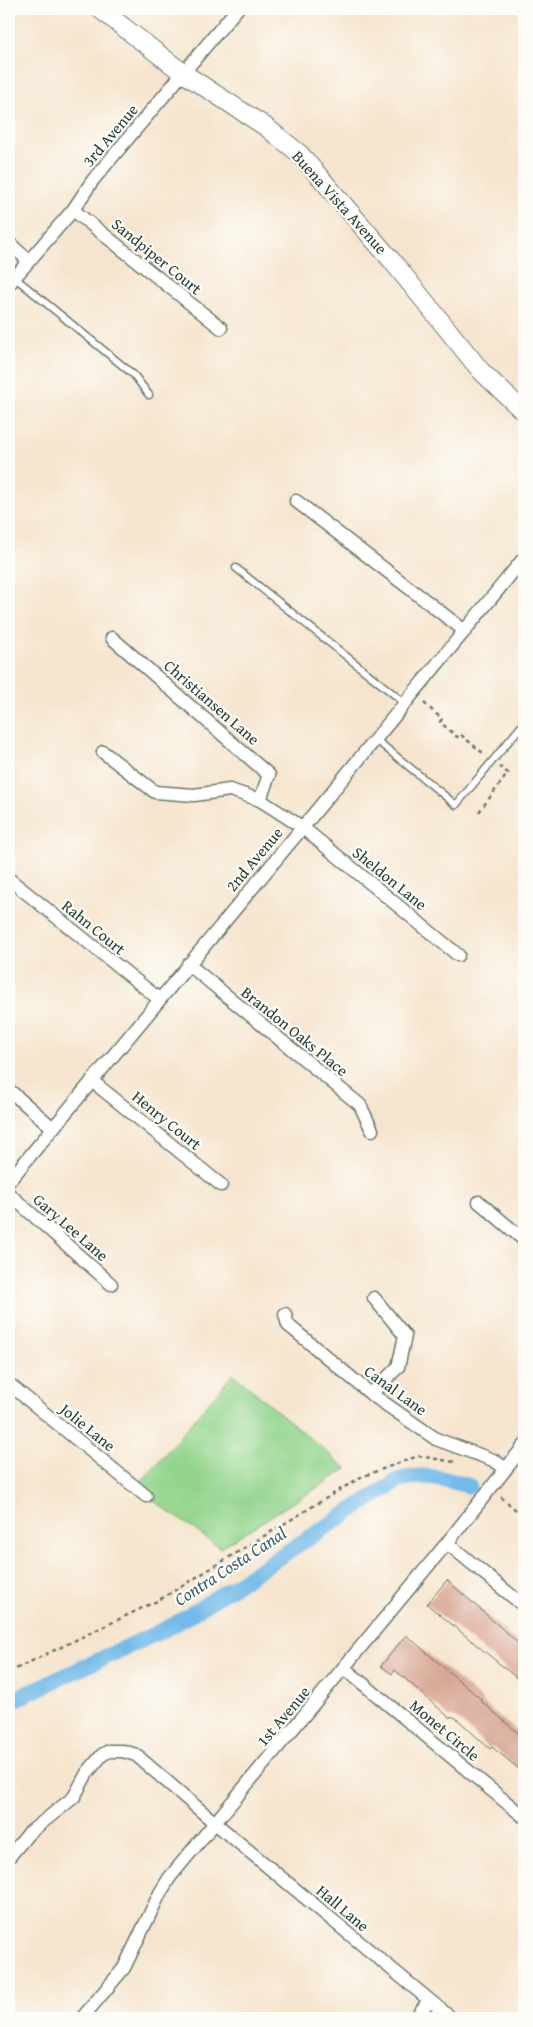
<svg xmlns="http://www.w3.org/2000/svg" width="533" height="2027" viewBox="0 0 533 2027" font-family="'Gentium Book Plus',serif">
  <rect width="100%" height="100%" fill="#fdfcf7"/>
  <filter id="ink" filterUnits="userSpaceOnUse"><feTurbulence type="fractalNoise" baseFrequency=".02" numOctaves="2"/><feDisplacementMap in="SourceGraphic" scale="10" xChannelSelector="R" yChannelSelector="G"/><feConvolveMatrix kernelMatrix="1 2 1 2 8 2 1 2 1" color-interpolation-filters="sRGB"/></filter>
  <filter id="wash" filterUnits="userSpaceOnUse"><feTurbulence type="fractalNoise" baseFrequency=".0096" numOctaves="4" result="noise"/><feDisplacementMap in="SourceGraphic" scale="20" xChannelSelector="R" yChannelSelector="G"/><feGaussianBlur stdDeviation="1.12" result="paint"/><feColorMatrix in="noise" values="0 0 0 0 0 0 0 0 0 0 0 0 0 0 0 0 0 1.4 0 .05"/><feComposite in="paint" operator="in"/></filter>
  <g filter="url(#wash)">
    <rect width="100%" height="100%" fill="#f6e5ce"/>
    <path fill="#92d48c" stroke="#588860" d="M233 1374 347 1469 220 1548 136 1488Z"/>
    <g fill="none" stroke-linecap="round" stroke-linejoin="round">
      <path stroke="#71bae9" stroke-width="16" d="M9 1702 172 1626 399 1480C424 1472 444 1479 469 1486"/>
    </g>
    <g id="blocks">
      <g fill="#d8a693">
        <path d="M447 1580 524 1648V1684L427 1604Z"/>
        <path d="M406 1635 482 1700 481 1701 524 1738V1773L492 1747 490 1749 456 1718 451 1716 450 1718 395 1670 392 1674 381 1666Z"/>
      </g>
    </g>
  </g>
  <g filter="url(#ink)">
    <use href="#blocks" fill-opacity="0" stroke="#6a786a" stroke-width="1"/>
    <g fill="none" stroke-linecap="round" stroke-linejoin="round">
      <g stroke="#6a786a" stroke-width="9">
        <g id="lane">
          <path d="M14 277 134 375 149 395"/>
          <path d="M236 568 406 704"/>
          <path d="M375 739 456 805 523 724"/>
        </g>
      </g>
      <g stroke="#6a786a" stroke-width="15">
        <g id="street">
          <path d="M73 210 221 328"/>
          <path d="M9 243 28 260"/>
          <path d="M9 284 73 210 93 180 237 9"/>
          <path d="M296 501 465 631"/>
          <path d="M112 638 269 775 260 800"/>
          <path d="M103 752 155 792 194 795 230 790 260 800 302 827 458 955"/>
          <path d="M9 879 159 999"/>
          <path d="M188 964 360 1105 372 1130"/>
          <path d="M92 1081 221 1185"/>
          <path d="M9 1090 53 1128"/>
          <path d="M9 1181C181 974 354 767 524 558"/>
          <path d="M9 1194 111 1284"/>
          <path d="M479 1202 524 1240"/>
          <path d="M285 1314 288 1325 371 1394 436 1439 493 1460 505 1468"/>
          <path d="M9 1384 146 1496"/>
          <path d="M371 1394 398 1367 405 1336 374 1298"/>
          <path d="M447 1543 524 1606"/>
          <path d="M344 1668 524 1817"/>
          <path d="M9 1857 29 1833 74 1797 87 1773 102 1755 109 1751H123L136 1755 215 1823 451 2018"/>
          <path d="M82 2018 124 1968 160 1893 170 1877 447 1543 524 1446"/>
          <path d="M415 2018 429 2001"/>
        </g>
      </g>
      <g stroke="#6a786a" stroke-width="20">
        <path id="secondary" d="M100 9 183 73 266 127 300 154 393 262 481 371 524 412"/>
      </g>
      <g stroke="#6a786a" stroke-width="2.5" stroke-dasharray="4 4" stroke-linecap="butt">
        <path d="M424 703 442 719 440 722 457 737 460 734 484 754"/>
        <path d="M479 812 508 773 500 767"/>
        <path d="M501 1497 517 1511 524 1513"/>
        <path d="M9 1672 159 1600 361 1477 418 1456 455 1462"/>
      </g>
      <use href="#lane" stroke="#fff" stroke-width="6"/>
      <use href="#street" stroke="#fff" stroke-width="12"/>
      <use href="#secondary" stroke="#fff" stroke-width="18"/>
    </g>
  </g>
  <g text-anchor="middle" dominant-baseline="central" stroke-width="4.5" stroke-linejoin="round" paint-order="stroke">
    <g font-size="16" fill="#1f3d34" stroke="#fdfcf7">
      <text transform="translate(110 135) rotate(-50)">3rd Avenue</text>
      <text transform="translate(340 202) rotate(48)">Buena Vista Avenue</text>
      <text transform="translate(157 256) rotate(39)">Sandpiper Court</text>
      <text transform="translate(212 702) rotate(41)">Christiansen Lane</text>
      <text transform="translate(254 859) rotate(-50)">2nd Avenue</text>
      <text transform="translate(390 878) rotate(39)">Sheldon Lane</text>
      <text transform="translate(94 927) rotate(39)">Rahn Court</text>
      <text transform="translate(295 1031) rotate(39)">Brandon Oaks Place</text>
      <text transform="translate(167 1120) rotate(39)">Henry Court</text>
      <text transform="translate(71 1227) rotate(41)">Gary Lee Lane</text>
      <text transform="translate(396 1390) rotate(36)">Canal Lane</text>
      <text transform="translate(88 1427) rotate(39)">Jolie Lane</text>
      <text transform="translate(283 1716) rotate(-50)">1st Avenue</text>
      <text transform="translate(445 1730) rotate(40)">Monet Circle</text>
      <text transform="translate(343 1908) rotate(40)">Hall Lane</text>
    </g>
    <g font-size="18" font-style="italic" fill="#38626a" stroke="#fdfcf7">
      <text transform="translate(230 1566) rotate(-33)">Contra Costa Canal</text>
    </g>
  </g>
  <rect width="533" height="2027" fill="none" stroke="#fdfcf7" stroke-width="30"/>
</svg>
